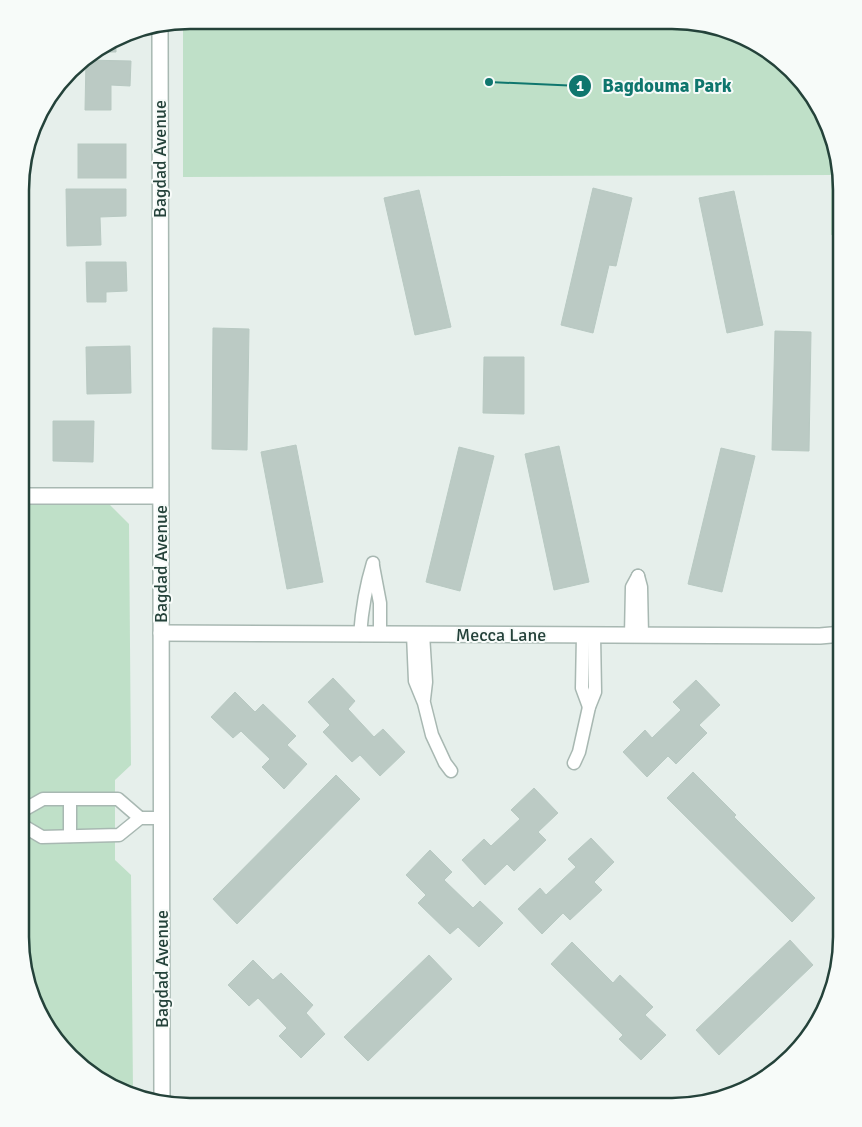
<svg xmlns="http://www.w3.org/2000/svg" width="862" height="1127" viewBox="0 0 862 1127" font-family="Signika,sans-serif">
  <rect width="100%" height="100%" fill="#e6efeb"/>
  <g fill="#bfe0c8">
    <path d="M190 20 695 21 767 49 824 114 842 189V235H831V175L183 177V21Z"/>
    <path d="M21 504 110 505 129 524 131 765 115 780V860L131 875 133 1092 95 1078 38 1013 20 938Z"/>
  </g>
  <g fill="#bbcac4" stroke="#b8c9c2">
    <path d="M116 40V52H95Z"/>
    <path d="M86 60 131 61 130 86 111 85V110H85Z"/>
    <rect x="78" y="144" width="48" height="34"/>
    <path d="M593 188 632 198 616 266 609 265 593 333 561 325Z"/>
    <path d="M66 189H126V216L100 217 101 245 67 246Z"/>
    <path d="M419 190 451 327 415 335 384 198Z"/>
    <path d="M734 191 763 325 727 333 699 198Z"/>
    <path d="M86 262H126L127 291 106 292V302H87Z"/>
    <path d="M213 328 249 329 247 450 212 449Z"/>
    <path d="M775 331 811 332 809 451 772 450Z"/>
    <path d="M130 346 131 393 87 394 86 347Z"/>
    <path d="M484 357H524V414L483 413Z"/>
    <path d="M53 421H94L93 462 53 461Z"/>
    <path d="M296 445 323 582 287 589 261 452Z"/>
    <path d="M559 446 589 582 554 590 525 454Z"/>
    <path d="M459 447 494 456 460 591 426 582Z"/>
    <path d="M721 448 755 456 722 592 688 584Z"/>
    <path d="M333 678 355 701 348 709 374 737 383 729 405 752 380 776 360 755 352 762 323 732 330 725 308 702Z"/>
    <path d="M696 680 720 705 699 725 707 733 676 764 668 756 647 777 623 752 645 730 652 738 681 710 673 702Z"/>
    <path d="M235 692 255 712 263 704 296 736 287 745 307 764 284 789 262 767 270 759 241 731 233 738 211 717Z"/>
    <path d="M693 772 736 815 734 817 815 898 792 922 667 798Z"/>
    <path d="M336 775 360 799 237 924 213 899Z"/>
    <path d="M534 788 558 813 538 832 546 840 514 871 507 864 485 885 462 860 484 839 491 846 520 819 511 810Z"/>
    <path d="M591 838 614 862 594 882 602 890 570 920 563 913 542 934 518 909 540 888 546 895 576 867 568 859Z"/>
    <path d="M430 850 452 872 444 880 473 908 480 901 503 923 479 947 458 927 450 934 418 903 426 895 406 875Z"/>
    <path d="M790 940 813 965 719 1055 696 1030Z"/>
    <path d="M572 942 613 983 620 975 653 1007 645 1015 666 1035 641 1060 619 1039 623 1035 551 964Z"/>
    <path d="M429 955 452 979 368 1061 344 1037Z"/>
    <path d="M253 960 273 980 281 973 313 1005 306 1013 325 1034 301 1058 279 1036 287 1028 258 998 249 1006 228 985Z"/>
  </g>
  <g fill="none" stroke-linecap="round" stroke-linejoin="round">
    <g stroke="#a8b8b2" stroke-width="15">
      <g id="lane">
        <path d="M373 566 380 603V635"/>
        <path d="M638 576 641 587 642 635"/>
        <path d="M413 634 415 681 424 703 432 735 445 763 451 771"/>
        <path d="M423 634 426 682 424 699"/>
        <path d="M360 635C362 608 365 589 373 563"/>
        <path d="M583 635 582 688 589 707"/>
        <path d="M631 635 632 587 638 576"/>
        <path d="M574 763 579 752 589 707 595 692 594 635"/>
        <path d="M70 800V836"/>
        <path d="M20 812 43 799H118L140 818"/>
        <path d="M20 824 42 837 119 835 140 818H161"/>
      </g>
    </g>
    <g stroke="#a8b8b2" stroke-width="18">
      <g id="street">
        <path d="M160 25 162 1103"/>
        <path d="M21 496H160"/>
        <path d="M161 633 820 636 842 634"/>
      </g>
    </g>
    <use href="#lane" stroke="#fff" stroke-width="12"/>
    <use href="#street" stroke="#fff" stroke-width="15"/>
  </g>
  <g text-anchor="middle" dominant-baseline="central" stroke-width="4" stroke-linejoin="round" paint-order="stroke">
    <g font-size="18" fill="#24423a" stroke="#f7fbf9">
      <text transform="translate(160 159) rotate(-90)">Bagdad Avenue</text>
      <text transform="translate(161 564) rotate(-90)">Bagdad Avenue</text>
      <text x="501" y="635">Mecca Lane</text>
      <text transform="translate(162 969) rotate(-90)">Bagdad Avenue</text>
    </g>
  </g>
  <path d="M0 0H862V1127H0ZM190 29H672A161 161 0 0 1 833 190V937A161 161 0 0 1 672 1098H190A161 161 0 0 1 29 937V190A161 161 0 0 1 190 29Z" fill="#f7fbf9" fill-rule="evenodd"/>
  <path fill="none" stroke="#24423a" stroke-width="2.5" d="M190 29H672A161 161 0 0 1 833 190V937A161 161 0 0 1 672 1098H190A161 161 0 0 1 29 937V190A161 161 0 0 1 190 29Z"/>
  <path fill="none" stroke="#0f766e" stroke-width="2" d="M489 82L580 86"/>
  <g fill="#0f766e" stroke="#f7fbf9" stroke-width="2">
    <circle cx="489" cy="82" r="5"/>
    <circle cx="580" cy="86" r="12"/>
  </g>
  <g font-size="15" text-anchor="middle" font-weight="bold" fill="#fff">
    <text x="580" y="91">1</text>
  </g>
  <g font-size="19" text-anchor="middle" font-weight="bold" fill="#0f766e" stroke="#f7fbf9" stroke-width="4" stroke-linejoin="round" paint-order="stroke">
    <text x="667" y="92">Bagdouma Park</text>
  </g>
</svg>
